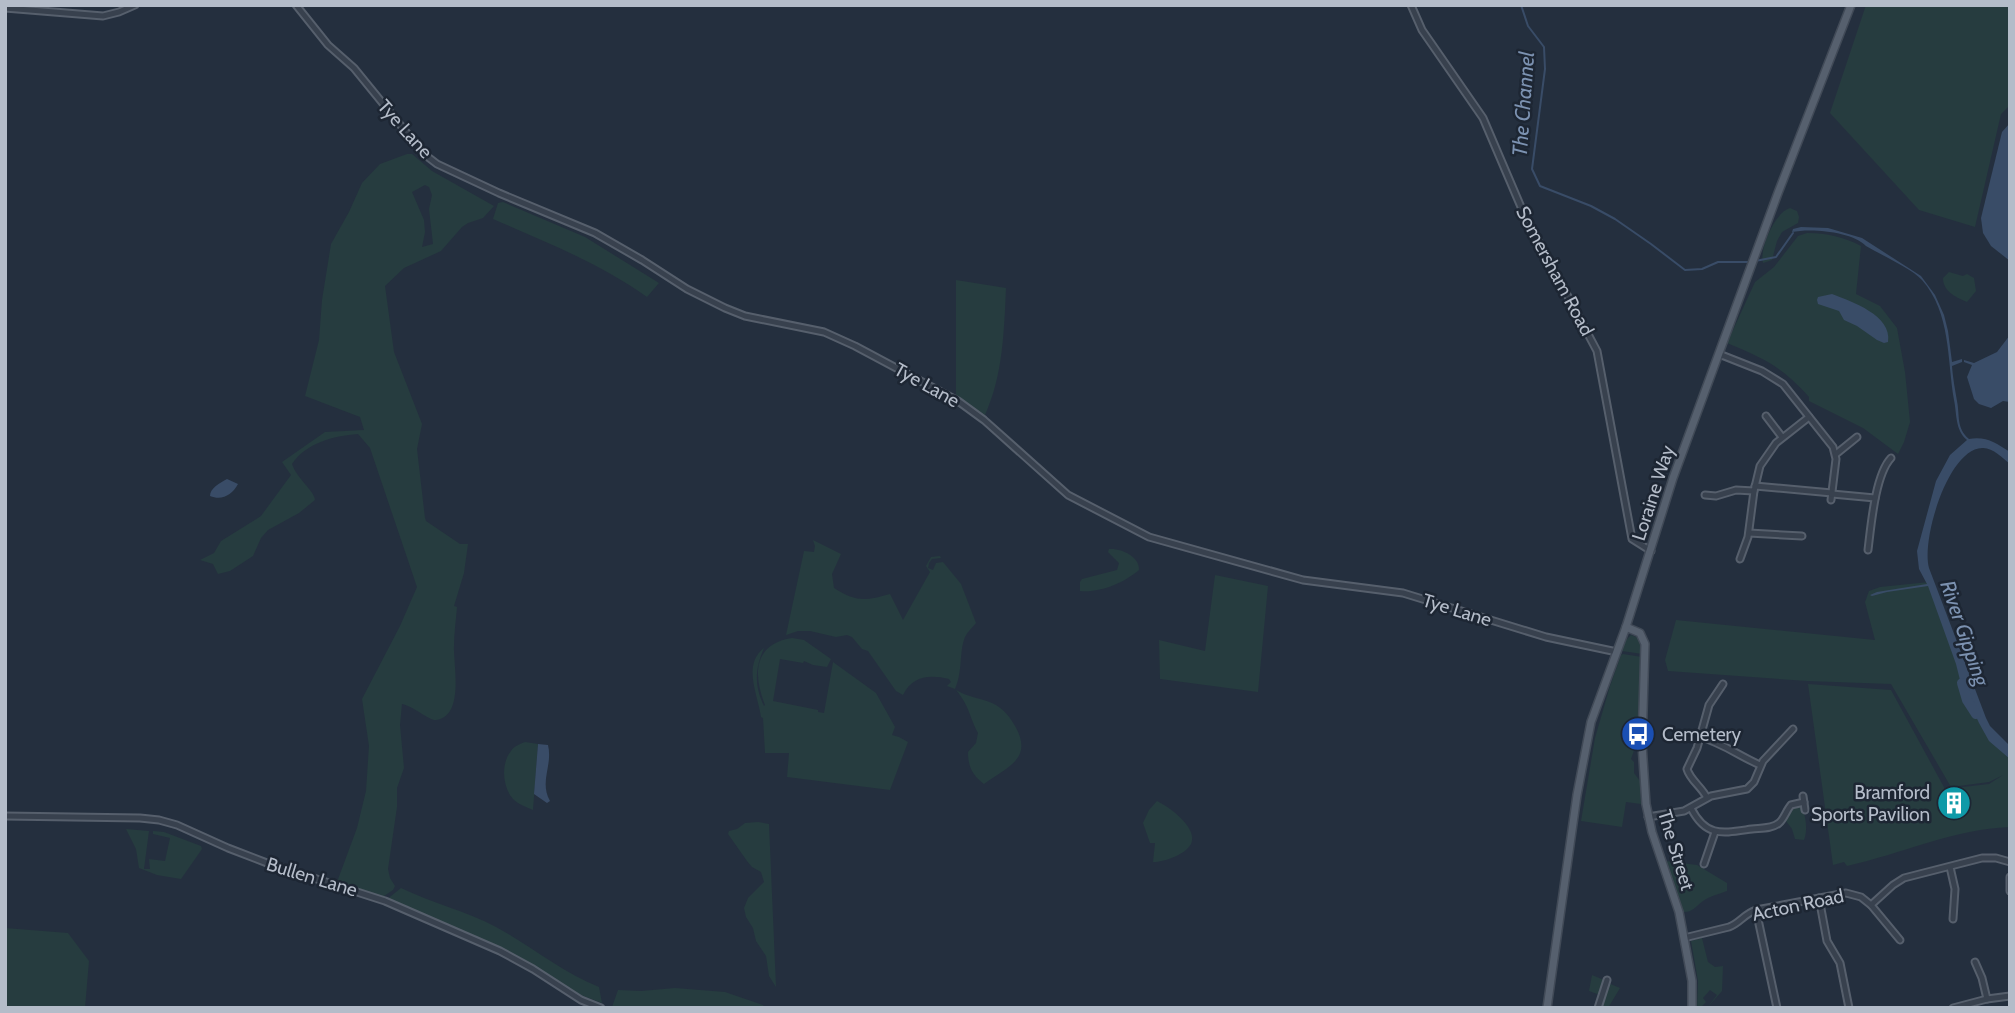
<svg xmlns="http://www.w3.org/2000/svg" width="2015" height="1013" viewBox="0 0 2015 1013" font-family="Cabin,sans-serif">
  <rect width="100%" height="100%" fill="#242f3e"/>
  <g fill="#263c3f" fill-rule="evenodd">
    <path d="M1866 5H2010V105L2001 114 1975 227 1919 210 1830 113Z"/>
    <path d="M407 154H412L432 171 494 206 483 218 468 223 462 227 441 251 404 268 385 286 394 352 422 424 417 449 425 518 426 521 460 544H468L464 573 454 606 457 607C456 620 454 633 454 646 453 663 465 717 436 720 430 721 413 706 402 704L400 725 404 768 397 788V807L388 869 390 878 395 886 393 890 381 898 337 882 357 828 366 791 369 746 362 699 400 626 417 587 370 448 358 434C333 436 306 443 292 464 297 479 314 490 315 500L299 513 268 530 261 538 253 556 230 571 218 574 213 564 200 560 214 553 221 541 261 516 291 475 282 462 325 432 364 430 360 417 305 396 319 340 322 300 331 244 349 212 362 183 380 164ZM425 185 429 187 432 195 429 209 433 244 422 247 425 232 424 220 412 192Z"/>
    <path d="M503 202 585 237 659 283 647 297C599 263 546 242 493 219L498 203Z"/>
    <path d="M1790 208 1797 211 1799 217 1798 223 1782 232 1777 241 1772 260 1763 263C1759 249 1775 212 1790 208Z"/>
    <path d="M1807 233C1827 233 1844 237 1861 246L1856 294 1880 306 1897 328 1905 372 1910 422 1904 442 1898 454 1863 428 1809 401V397C1781 366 1765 359 1727 343L1755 282 1774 267 1798 236Z"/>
    <path d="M1949 272 1963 276 1967 274 1974 278 1976 291 1967 302C1955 297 1943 291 1943 278Z"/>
    <path d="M956 280 1006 288C1004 332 1003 375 985 415L956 398Z"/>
    <path d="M813 540 841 554 832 574 834 588C856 602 865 601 890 594L903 620 930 572 926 566 931 557 940 556 941 558 932 559 929 563 928 568 933 570 936 563 943 562 961 584 976 623C973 627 968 631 965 637 959 651 963 671 955 689L947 686 951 682 949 679C929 674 912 676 903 695L896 691 868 651 862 649 852 637 847 635 836 637 810 631H798L786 635 804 551 814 552 815 546Z"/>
    <path d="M1109 549C1122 548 1140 557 1139 570 1124 583 1100 593 1080 591V582L1082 579 1117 570 1119 563 1108 552Z"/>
    <path d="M1215 575 1268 586 1258 692 1160 679 1159 640 1205 651Z"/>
    <path d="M1929 582 1952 644 1967 700 1994 740 2010 756V827C1954 829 1901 854 1847 866L1844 862 1833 865 1808 684 1891 690 1945 789 1989 784 2003 775 1989 782 1951 787 1891 684 1807 681 1668 671 1665 660 1676 620 1875 640 1865 602 1869 591 1880 587Z"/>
    <path d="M1631 635 1639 638 1642 654 1622 651 1626 640Z"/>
    <path d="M792 638 804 640 831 659 827 667 813 665 804 661 803 663 780 659 773 701 818 710V712L824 713 833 662 876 693 895 727 892 735 899 737 908 742 890 790 787 777 789 753H765L763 718 761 717C758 695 742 665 764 648 755 669 754 685 764 706L765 705C753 675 753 644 792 638Z"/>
    <path d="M1623 654 1642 657 1640 728 1637 729V742L1631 759 1634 762V773L1640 781 1641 804 1626 802 1622 827 1581 821 1595 738 1610 686 1621 655Z"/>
    <path d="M956 690C967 697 980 698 992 703 1003 708 1010 717 1015 726 1034 759 1007 767 984 784 972 775 968 766 968 752L976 743 978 733C969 716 970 707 956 690Z"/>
    <path d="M525 742 538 744 533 810C526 807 518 804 513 799 502 787 501 763 511 751 514 746 520 744 525 742Z"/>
    <path d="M1157 801C1168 806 1199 828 1191 844 1186 854 1166 861 1156 862H1153L1155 843H1150L1143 823 1149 810Z"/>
    <path d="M1801 806C1806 815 1808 831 1804 840L1795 839 1792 829 1786 821 1794 808Z"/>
    <path d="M758 822 769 824 776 987 769 976 766 956 756 941 753 928 746 917 744 908 748 898 764 882 761 872 752 867 747 861 728 834 729 831 737 829 745 823Z"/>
    <path d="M126 829 149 831 144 869H150L149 859 165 861 170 838 153 834V831L164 832 201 846 202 849 181 879 157 875 139 868 136 849Z"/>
    <path d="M1666 861 1697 865 1727 883V891C1719 894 1710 896 1703 901 1695 907 1692 913 1682 912Z"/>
    <path d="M401 888C432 903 466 911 496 927 531 946 561 972 599 987L602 1003 570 991 507 953 386 900Z"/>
    <path d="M5 928 68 933 89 961 85 1008H5Z"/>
    <path d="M1702 938 1708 962 1715 967 1723 966 1722 991 1707 1008 1717 995 1710 990 1703 998 1706 1002 1700 1008H1697L1698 981 1691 941Z"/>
    <path d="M1592 975 1604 980 1600 995 1589 991Z"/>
    <path d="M1608 983 1620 988 1608 1008H1600Z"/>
    <path d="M675 988 725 992 763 1005 765 1008 612 1007 618 990 641 991Z"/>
  </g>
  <g fill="#394c67">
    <path d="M2010 123V261L1991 246 1983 233 1981 218 2002 132Z"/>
    <path d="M1801 227 1828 228 1862 238 1921 276 1935 295 1944 315 1948 331 1952 362 1962 359V362L1952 366C1953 379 1955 389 1957 401 1960 416 1956 428 1969 439 1986 436 1996 443 2010 452V464C2003 458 1992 447 1982 448 1948 449 1921 540 1929 568L1986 718 1990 726 2010 746V759L1989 741 1979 723 1961 684 1956 664 1928 586 1887 592 1872 596 1870 595 1877 592 1927 584 1919 569 1917 551 1936 481 1950 455 1967 440C1955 430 1957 414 1954 400 1947 359 1951 313 1922 280 1911 268 1881 255 1866 246 1852 231 1810 228 1792 232L1793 229Z"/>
    <path d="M1832 294C1852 302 1892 315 1888 342L1884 343 1877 340 1857 326 1844 320 1839 311 1818 304 1817 300 1818 297Z"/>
    <path d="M2010 335V402L2003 401 1991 408 1979 404 1974 399 1967 377 1972 365 1964 362V360L1974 363 1997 352Z"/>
    <path d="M227 479 238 484C232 495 222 501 210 496 210 488 220 483 227 479Z"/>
    <path d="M538 744 548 745C553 766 539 781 550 801L547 803 534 794Z"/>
  </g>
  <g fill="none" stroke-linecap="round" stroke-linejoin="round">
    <g stroke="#394c67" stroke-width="2">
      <path d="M1521 5 1528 26 1544 47 1545 69 1532 169 1540 186 1591 206 1615 219 1651 244 1685 270 1702 269 1718 262H1750"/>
      <path d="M1755 261 1776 257 1793 233"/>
    </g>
    <path stroke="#394c67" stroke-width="10" d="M1962 683 1967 700 1976 714"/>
    <g stroke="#565f6c" stroke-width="9">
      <g id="minor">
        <path d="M296 5 328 45 354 68 424 154 437 164 499 193 595 233 642 260 687 289 725 308 745 316 824 332 855 346 958 401 984 420 1068 495 1149 537 1303 580 1403 593 1546 637 1617 652"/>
        <path d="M1411 5 1422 30 1483 118 1524 214 1597 351 1632 539 1651 551"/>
        <path d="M5 8 103 16 119 12 135 5"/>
        <path d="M1719 354 1762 371 1783 384 1833 447 1836 459 1831 500"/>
        <path d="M1766 416 1782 437"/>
        <path d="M1836 454 1857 437"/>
        <path d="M1755 486 1832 493"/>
        <path d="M1832 494 1875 498"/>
        <path d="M1705 495 1716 496 1736 490 1754 491"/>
        <path d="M1749 533 1802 536"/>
        <path d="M1868 550C1871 526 1875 475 1891 458"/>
        <path d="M1740 559 1748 537 1754 491 1760 466 1776 443 1809 417"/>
        <path d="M1700 737C1723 743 1739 756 1760 765"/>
        <path d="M1803 796 1805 810"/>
        <path d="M1707 798C1702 787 1690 780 1687 769L1697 748 1709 705 1723 684"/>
        <path d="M1691 808C1706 838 1723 833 1752 829 1760 828 1772 829 1779 823 1784 819 1786 811 1791 805L1804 802"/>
        <path d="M5 816 140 818 159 820 177 825 228 848 267 863 385 901 500 951 533 969 581 1000 601 1008"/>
        <path d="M1648 817 1684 811 1711 796 1747 789 1754 782 1763 761 1793 729"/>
        <path d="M1704 864 1715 832"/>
        <path d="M1950 867 1955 889 1953 919"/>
        <path d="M2010 877V891"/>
        <path d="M1819 898 1827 941 1840 963 1849 1008"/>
        <path d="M1871 905 1900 940"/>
        <path d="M1756 910 1777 1008"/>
        <path d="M1684 938 1729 927C1740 923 1744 914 1756 910L1846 893 1861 897 1871 905 1893 885 1904 878 1982 858H1996L2010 862"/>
        <path d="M1975 962 1982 978 1987 999"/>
        <path d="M1598 1008 1607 980"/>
        <path d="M1953 1008 1987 999 2010 996"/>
      </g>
    </g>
    <g stroke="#414a57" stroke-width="10">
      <g id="major">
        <path d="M1626 627 1640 633 1645 644 1642 744 1646 804 1652 832 1679 912 1692 981V1008"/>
        <path d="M1547 1008 1577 795 1591 722 1626 627 1673 478 1778 193 1851 5"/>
      </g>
    </g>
    <use href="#minor" stroke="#38414e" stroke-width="5"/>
    <use href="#major" stroke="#56606e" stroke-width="7"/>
  </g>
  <defs>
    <g id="bus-disc" transform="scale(1.75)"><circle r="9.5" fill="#1a4fb4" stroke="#1d2633"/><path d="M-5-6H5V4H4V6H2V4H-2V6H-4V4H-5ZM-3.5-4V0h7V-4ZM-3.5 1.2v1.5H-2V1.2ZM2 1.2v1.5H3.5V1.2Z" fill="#fff"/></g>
    <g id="building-disc" transform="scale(1.75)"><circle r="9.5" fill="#0f9aa8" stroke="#1d2633"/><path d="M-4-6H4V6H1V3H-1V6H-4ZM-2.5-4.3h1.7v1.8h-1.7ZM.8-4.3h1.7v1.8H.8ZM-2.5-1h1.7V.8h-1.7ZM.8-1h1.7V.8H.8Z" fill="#fff"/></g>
  </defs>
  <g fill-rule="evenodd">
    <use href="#bus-disc" x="1638" y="734"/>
    <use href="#building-disc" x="1954" y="803"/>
  </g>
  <g text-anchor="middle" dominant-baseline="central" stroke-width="5" stroke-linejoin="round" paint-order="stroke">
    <g font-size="19" fill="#b4bcc9" stroke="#1d2633">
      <text transform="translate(405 129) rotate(48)">Tye Lane</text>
      <text transform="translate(1555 271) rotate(62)">Somersham Road</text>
      <text transform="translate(927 385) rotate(29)">Tye Lane</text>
      <text transform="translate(1653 493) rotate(-72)">Loraine Way</text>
      <text transform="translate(1457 610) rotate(17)">Tye Lane</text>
      <text transform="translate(1676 850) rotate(73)">The Street</text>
      <text transform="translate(312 877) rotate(17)">Bullen Lane</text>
      <text transform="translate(1798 905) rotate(-12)">Acton Road</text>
    </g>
    <g font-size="19" fill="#b4bcc9" stroke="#1d2633" text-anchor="start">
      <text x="1662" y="734">Cemetery</text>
      <text x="1930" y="792" text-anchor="end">Bramford<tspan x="1930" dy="22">Sports Pavilion</tspan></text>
    </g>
    <g font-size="21" font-style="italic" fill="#7c92b1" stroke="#1d2633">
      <text transform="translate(1523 104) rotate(-86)">The Channel</text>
      <text transform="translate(1965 633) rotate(71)">River Gipping</text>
    </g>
  </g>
  <rect width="2015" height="1013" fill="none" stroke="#b4bcc9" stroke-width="14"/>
</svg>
